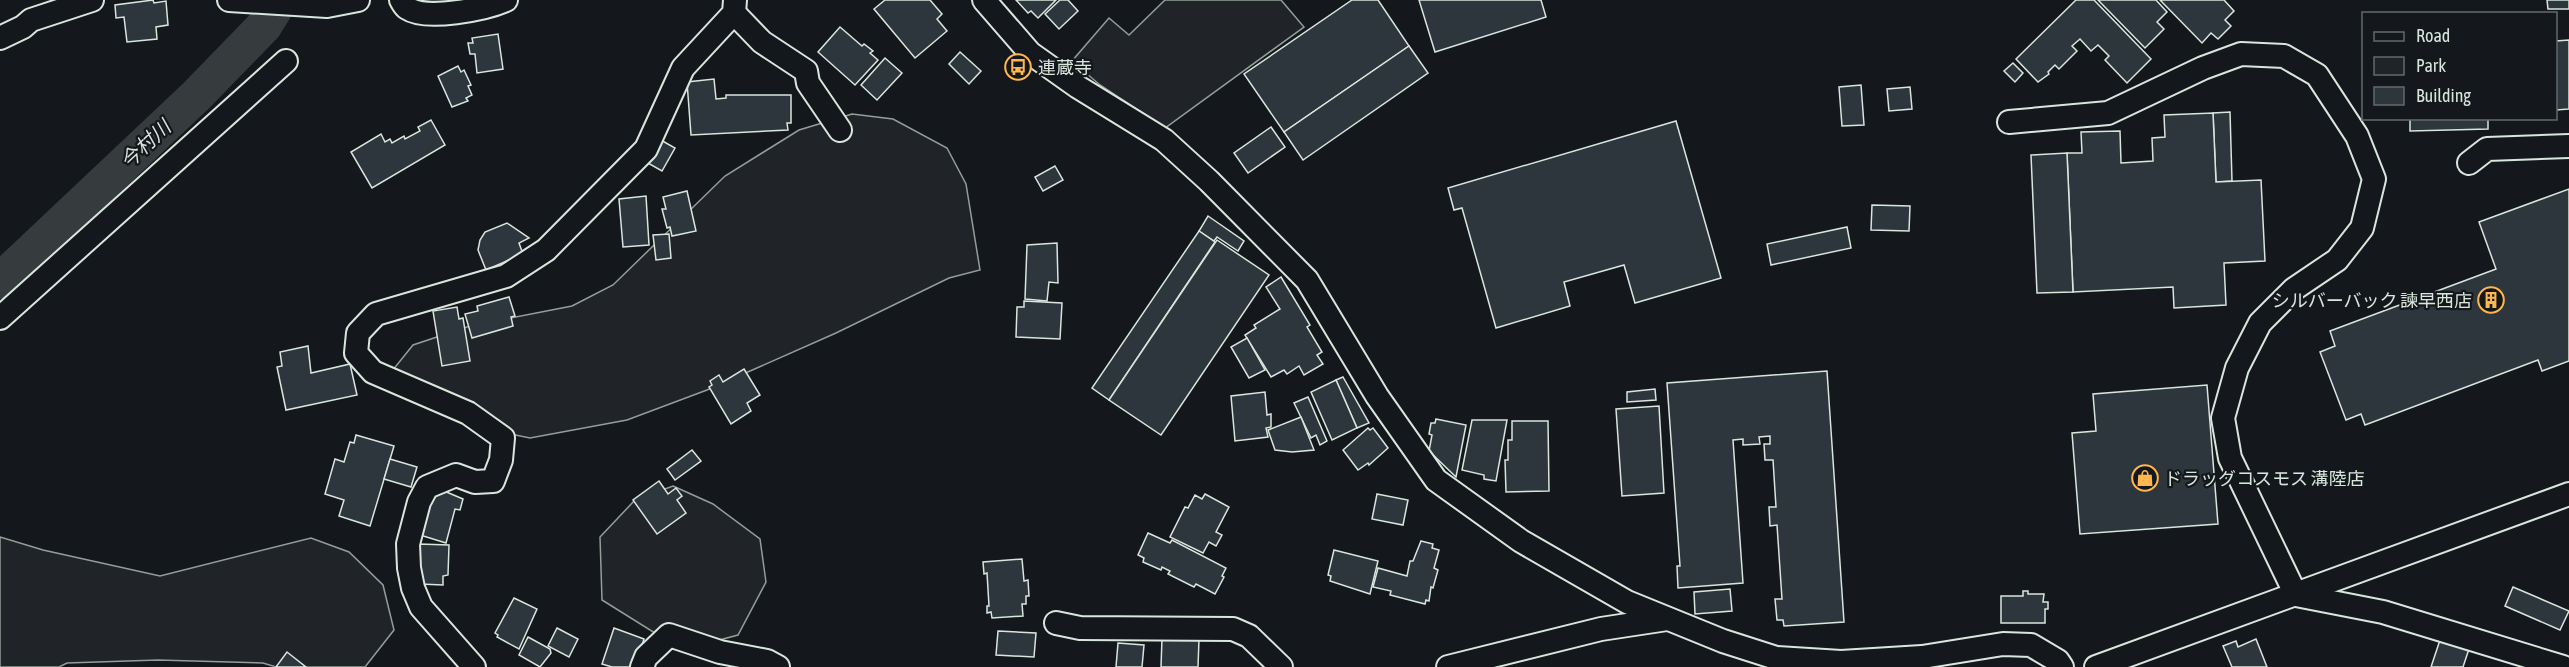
<svg xmlns="http://www.w3.org/2000/svg" width="2569" height="667" viewBox="0 0 2569 667" font-family="'Asap Condensed','Noto Sans JP',sans-serif">
  <rect width="100%" height="100%" fill="#14181c"/>
  <g fill="#202428" stroke="#939e99" stroke-width="1.5">
    <path d="M1165 0H1281L1304 27 1165 128 1100 85 1072 61 1109 18 1129 35Z"/>
    <path d="M852 114 893 119 947 148 966 184 980 270 949 278 836 333 707 390 627 420 530 438 477 427 392 371 413 345 470 326 572 306 613 285 725 176 799 130Z"/>
    <path d="M673 486 713 504 760 539 766 582 738 635 682 650 602 600 600 537 635 500Z"/>
    <path d="M0 537 43 550 160 576 311 538 349 552 383 585 394 630 365 667H276L263 663 158 660 67 663 59 667H0Z"/>
  </g>
  <g fill="none" stroke-linecap="round" stroke-linejoin="round">
    <path stroke="#363b3e" stroke-width="36" d="M0 281 196 96 264 26 280 0"/>
  </g>
  <g fill="#2c363c" stroke="#d8e6dc" stroke-width="1.5">
    <path d="M153 0 154 3 166 1 168 25 156 27 157 39 127 42 124 17 116 18 115 5Z"/>
    <path d="M885 0H930L942 14 937 19 947 31 915 58 874 9Z"/>
    <path d="M1016 0H1056L1038 18 1031 11 1028 13Z"/>
    <path d="M1060 0H1068L1078 11 1059 29 1045 14Z"/>
    <path d="M1352 0H1378L1409 46 1284 132 1244 74Z"/>
    <path d="M1419 0H1541L1546 17 1435 52Z"/>
    <path d="M2076 0H2094L2151 59 2127 83 2105 60 2109 56 2098 45 2091 51 2080 39 2072 46 2077 51 2059 69 2055 65 2048 72 2049 74 2038 82 2016 59Z"/>
    <path d="M2098 0H2156L2167 12 2157 22 2164 29 2145 48Z"/>
    <path d="M2160 0H2224L2234 11 2225 20 2231 26 2218 39 2211 33 2202 43Z"/>
    <path d="M2547 0H2569V9H2548Z"/>
    <path d="M840 27 862 46 864 44 873 51 870 53 878 60 855 85 818 52Z"/>
    <path d="M498 34 503 69 477 73 475 54H470L468 43H473L472 38Z"/>
    <path d="M2569 40V109L2556 110V41Z"/>
    <path d="M1409 46 1428 73 1303 160 1284 132Z"/>
    <path d="M960 52 981 71 969 84 949 64Z"/>
    <path d="M885 58 902 73 877 100 861 85Z"/>
    <path d="M2013 63 2023 73 2015 82 2004 71Z"/>
    <path d="M458 66 461 72 464 70 471 85 468 86 472 95 466 98 468 101 452 107 438 76Z"/>
    <path d="M714 79 716 99 726 98V95H791V123H787L788 130 691 135 687 82Z"/>
    <path d="M1861 85 1864 125 1842 126 1839 87Z"/>
    <path d="M1910 87 1912 109 1889 111 1887 89Z"/>
    <path d="M2230 112 2232 181 2216 182 2213 113Z"/>
    <path d="M2213 113 2216 182 2261 180 2265 261 2224 263 2226 305 2174 308 2173 287 2073 292 2067 153H2082L2081 132 2120 131 2121 163 2153 161 2152 138 2165 137 2164 115Z"/>
    <path d="M2410 118H2488V129L2410 131Z"/>
    <path d="M431 120 445 145 372 188 351 152 381 134 385 142 390 139 392 143 404 136 405 139 420 131 418 127Z"/>
    <path d="M1676 121 1721 278 1635 303 1624 265 1564 282 1570 306 1496 328 1462 208 1454 210 1448 188Z"/>
    <path d="M1271 127 1285 147 1248 173 1234 153Z"/>
    <path d="M659 139 675 148 662 171 646 162Z"/>
    <path d="M2067 153 2073 292 2037 293 2031 155Z"/>
    <path d="M1055 166 1063 180 1043 191 1035 177Z"/>
    <path d="M2569 189V361L2542 371 2538 360 2365 425 2361 414 2346 420 2320 352 2335 346 2330 331 2496 269 2479 222Z"/>
    <path d="M687 191 696 231 672 236 670 227 667 228 662 209H666L663 197Z"/>
    <path d="M646 196 649 245 623 247 619 199Z"/>
    <path d="M1872 205 1910 206 1909 231 1871 230Z"/>
    <path d="M1208 216 1244 241 1238 251 1217 237 1214 241 1199 231Z"/>
    <path d="M507 223 529 238 519 243 523 254 486 270 478 250 480 240 485 232Z"/>
    <path d="M1847 227 1851 248 1771 265 1767 244Z"/>
    <path d="M1199 231 1215 242 1109 400 1092 388Z"/>
    <path d="M669 234 671 258 656 260 653 235Z"/>
    <path d="M1217 240 1269 275 1161 435 1109 400Z"/>
    <path d="M1057 243 1058 283 1049 282 1047 301 1025 299 1027 245Z"/>
    <path d="M1281 277 1310 325 1307 327 1322 352 1317 355 1323 364 1304 375 1299 366 1287 374 1284 370 1271 377 1245 335 1256 328 1254 325 1280 309 1266 287Z"/>
    <path d="M509 297 515 316 511 317 513 326 472 338 465 314 478 311 477 306Z"/>
    <path d="M1024 301 1062 303 1060 339 1016 337 1017 307H1024Z"/>
    <path d="M457 307 459 319 463 318 470 361 442 366 433 311Z"/>
    <path d="M1247 338 1265 370 1249 378 1231 347Z"/>
    <path d="M308 346 311 373 350 364 357 395 286 410 277 367 282 366 280 352Z"/>
    <path d="M744 369 760 395 747 403 751 411 731 424 709 387 712 385 710 381 719 375 723 382Z"/>
    <path d="M1827 371 1844 622 1784 626 1783 620H1777L1775 599H1782L1777 525 1770 526 1769 507H1776L1773 460H1765L1764 444H1770V436L1759 437 1760 444 1743 445V439L1733 440 1743 583 1678 588 1677 566H1680L1667 383Z"/>
    <path d="M1343 377 1369 423 1357 428 1336 380Z"/>
    <path d="M1336 380 1357 428 1332 440 1311 392Z"/>
    <path d="M2207 385 2218 524 2080 534 2072 433 2096 431 2093 394Z"/>
    <path d="M1655 389 1656 400 1627 402V392Z"/>
    <path d="M1265 392 1267 415 1271 414V427L1266 428 1268 437 1235 441 1231 396Z"/>
    <path d="M1308 397 1327 441 1320 445 1316 435 1311 438 1294 403Z"/>
    <path d="M1659 406 1664 493 1622 496 1616 409Z"/>
    <path d="M1301 417 1314 450 1292 452 1275 450 1268 430Z"/>
    <path d="M1436 419 1466 425 1456 477 1429 451 1432 435 1429 434 1431 423H1435Z"/>
    <path d="M1472 420H1507L1496 481 1484 479V475L1462 470Z"/>
    <path d="M1512 421H1548L1549 491 1506 492 1505 460H1508V440H1512Z"/>
    <path d="M1368 428 1370 430 1373 428 1388 448 1369 465 1368 463 1358 470 1343 450Z"/>
    <path d="M356 435 394 446 370 526 339 516 344 500 325 494 335 459 344 462 350 442 354 443Z"/>
    <path d="M692 450 701 461 675 480 667 469Z"/>
    <path d="M390 459 417 467 411 487 384 479Z"/>
    <path d="M659 481 668 494 676 488 682 496 677 500 686 513 657 534 633 500Z"/>
    <path d="M437 488 463 499 460 510 455 509 446 543 420 535 432 492Z"/>
    <path d="M1205 494 1229 507 1216 532 1222 535 1216 546 1209 542 1203 553 1170 537 1185 507 1188 508 1195 495 1202 499Z"/>
    <path d="M1377 494 1408 500 1403 525 1372 519Z"/>
    <path d="M1148 533 1170 543 1172 540 1226 568 1222 576 1224 577 1215 594 1196 584 1194 587 1168 574 1170 571 1162 567 1161 570 1143 562 1144 558 1138 555Z"/>
    <path d="M1421 541 1433 544 1432 548 1439 550 1434 568 1438 570 1433 588 1431 587 1429 601 1426 600 1425 604 1390 595 1391 591 1373 587 1378 568 1407 576 1410 561H1413Z"/>
    <path d="M419 544 449 545 448 575 443 576V585L420 584Z"/>
    <path d="M1334 550 1378 561 1370 594 1330 581 1331 576 1328 575Z"/>
    <path d="M1022 559 1024 581 1028 580 1029 596H1026V604H1022L1023 616 992 618 991 612 987 613V606H989L987 573 984 574 983 562Z"/>
    <path d="M2513 587 2569 611 2560 630 2505 606Z"/>
    <path d="M1730 589 1732 611 1695 614 1694 592Z"/>
    <path d="M2023 591H2028V594H2044L2043 602H2048V609H2045V623H2001V596H2023Z"/>
    <path d="M514 598 537 609 519 649 497 637 498 635 495 633Z"/>
    <path d="M557 628 578 639 569 657 548 646Z"/>
    <path d="M614 628 644 639 635 667H612L602 664Z"/>
    <path d="M998 631 1036 633 1034 657 996 655Z"/>
    <path d="M528 637 550 649 551 653 540 667 519 655Z"/>
    <path d="M1162 638 1199 639 1198 667H1161Z"/>
    <path d="M2256 639 2267 667H2232L2223 646 2236 641 2238 647Z"/>
    <path d="M2440 640 2469 649 2463 667H2431Z"/>
    <path d="M1118 643 1144 645 1142 667H1116Z"/>
    <path d="M287 652 306 667H276Z"/>
  </g>
  <g fill="none" stroke-linecap="round" stroke-linejoin="round">
    <g stroke="#d8e6dc" stroke-width="26">
      <g id="minor">
        <path d="M229 0 327 6 358 0"/>
        <path d="M401 0C403 3 404 6 407 8 426 21 486 9 506 0"/>
        <path d="M984 0 1030 53 1078 87 1164 140 1209 181 1307 280 1377 396 1436 480 1521 541 1627 602 1723 641 1776 658 1841 662 1922 657 2003 644 2031 645 2058 661 2062 667"/>
        <path d="M734 13 762 42 806 71 808 83 840 130"/>
        <path d="M0 38 23 27 31 20 92 0"/>
        <path d="M2009 122 2108 113 2203 68 2241 54 2284 56 2317 75 2357 136 2374 179 2362 228 2337 260 2294 289 2260 323 2237 368 2223 418 2230 458 2296 595 2383 612 2563 667"/>
        <path d="M2469 163 2487 149 2569 146"/>
        <path d="M0 318 286 61"/>
        <path d="M1056 623 1080 628 1233 629 1249 636 1281 667"/>
        <path d="M474 667 421 607 413 588 409 568 408 544 419 502 427 487 456 475 475 482 493 481 501 460 503 438 468 413 373 372 356 353 358 333 376 314 506 276 546 250 646 149 683 68 734 13 735 0"/>
        <path d="M642 667 646 657 669 635 720 652 767 661 778 667"/>
        <path d="M1448 667 1601 629 1667 619"/>
        <path d="M2096 667 2569 494"/>
      </g>
    </g>
    <use href="#minor" stroke="#14181c" stroke-width="22"/>
  </g>
  <defs>
    <g id="bus-ring" transform="scale(1.35)"><circle r="9.5" fill="#14181c" stroke="#ffb74d" stroke-width="1.5"/><path d="M-5-6H5V4H4V6H2V4H-2V6H-4V4H-5ZM-3.5-4V0h7V-4ZM-3.5 1.2v1.5H-2V1.2ZM2 1.2v1.5H3.5V1.2Z" fill="#ffb74d"/></g>
    <g id="building-ring" transform="scale(1.35)"><circle r="9.5" fill="#14181c" stroke="#ffb74d" stroke-width="1.5"/><path d="M-4-6H4V6H1V3H-1V6H-4ZM-2.5-4.3h1.7v1.8h-1.7ZM.8-4.3h1.7v1.8H.8ZM-2.5-1h1.7V.8h-1.7ZM.8-1h1.7V.8H.8Z" fill="#ffb74d"/></g>
    <g id="shop-ring" transform="scale(1.35)"><circle r="9.5" fill="#14181c" stroke="#ffb74d" stroke-width="1.5"/><path d="M-5-2.5h2.3a2.7 3.5 0 0 1 5.4 0H5L5.5 6h-11ZM-1.5-2.5h3a1.5 2.3 0 0 0-3 0Z" fill="#ffb74d"/></g>
  </defs>
  <g fill-rule="evenodd">
    <use href="#bus-ring" x="1018" y="67"/>
    <use href="#building-ring" x="2491" y="300"/>
    <use href="#shop-ring" x="2145" y="478"/>
  </g>
  <g text-anchor="middle" dominant-baseline="central" stroke-width="4.5" stroke-linejoin="round" paint-order="stroke">
    <g font-size="18" fill="#d8e6dc" stroke="#14181c" text-anchor="start">
      <text x="1038" y="67">連蔵寺</text>
      <text x="2472" y="300" text-anchor="end">シルバーバック 諫早西店</text>
      <text x="2164" y="478">ドラッグコスモス 溝陸店</text>
    </g>
    <g font-size="20" font-style="italic" fill="#d8e6dc" stroke="#14181c">
      <text transform="translate(145 144) rotate(-43)">今村川</text>
    </g>
  </g>
  <rect x="2362" y="12" width="195" height="108" fill="#14181c" stroke="#626a69" stroke-width="1.5"/>
  <rect x="2374" y="32" width="30" height="9" fill="#14181c" stroke="#626a69" stroke-width="1.5"/>
  <text x="2416" y="42" font-size="18" fill="#d8e6dc">Road</text>
  <rect x="2374" y="57" width="30" height="18" fill="#202428" stroke="#626a69" stroke-width="1.5"/>
  <text x="2416" y="72" font-size="18" fill="#d8e6dc">Park</text>
  <rect x="2374" y="87" width="30" height="18" fill="#2c363c" stroke="#626a69" stroke-width="1.5"/>
  <text x="2416" y="102" font-size="18" fill="#d8e6dc">Building</text>
</svg>
